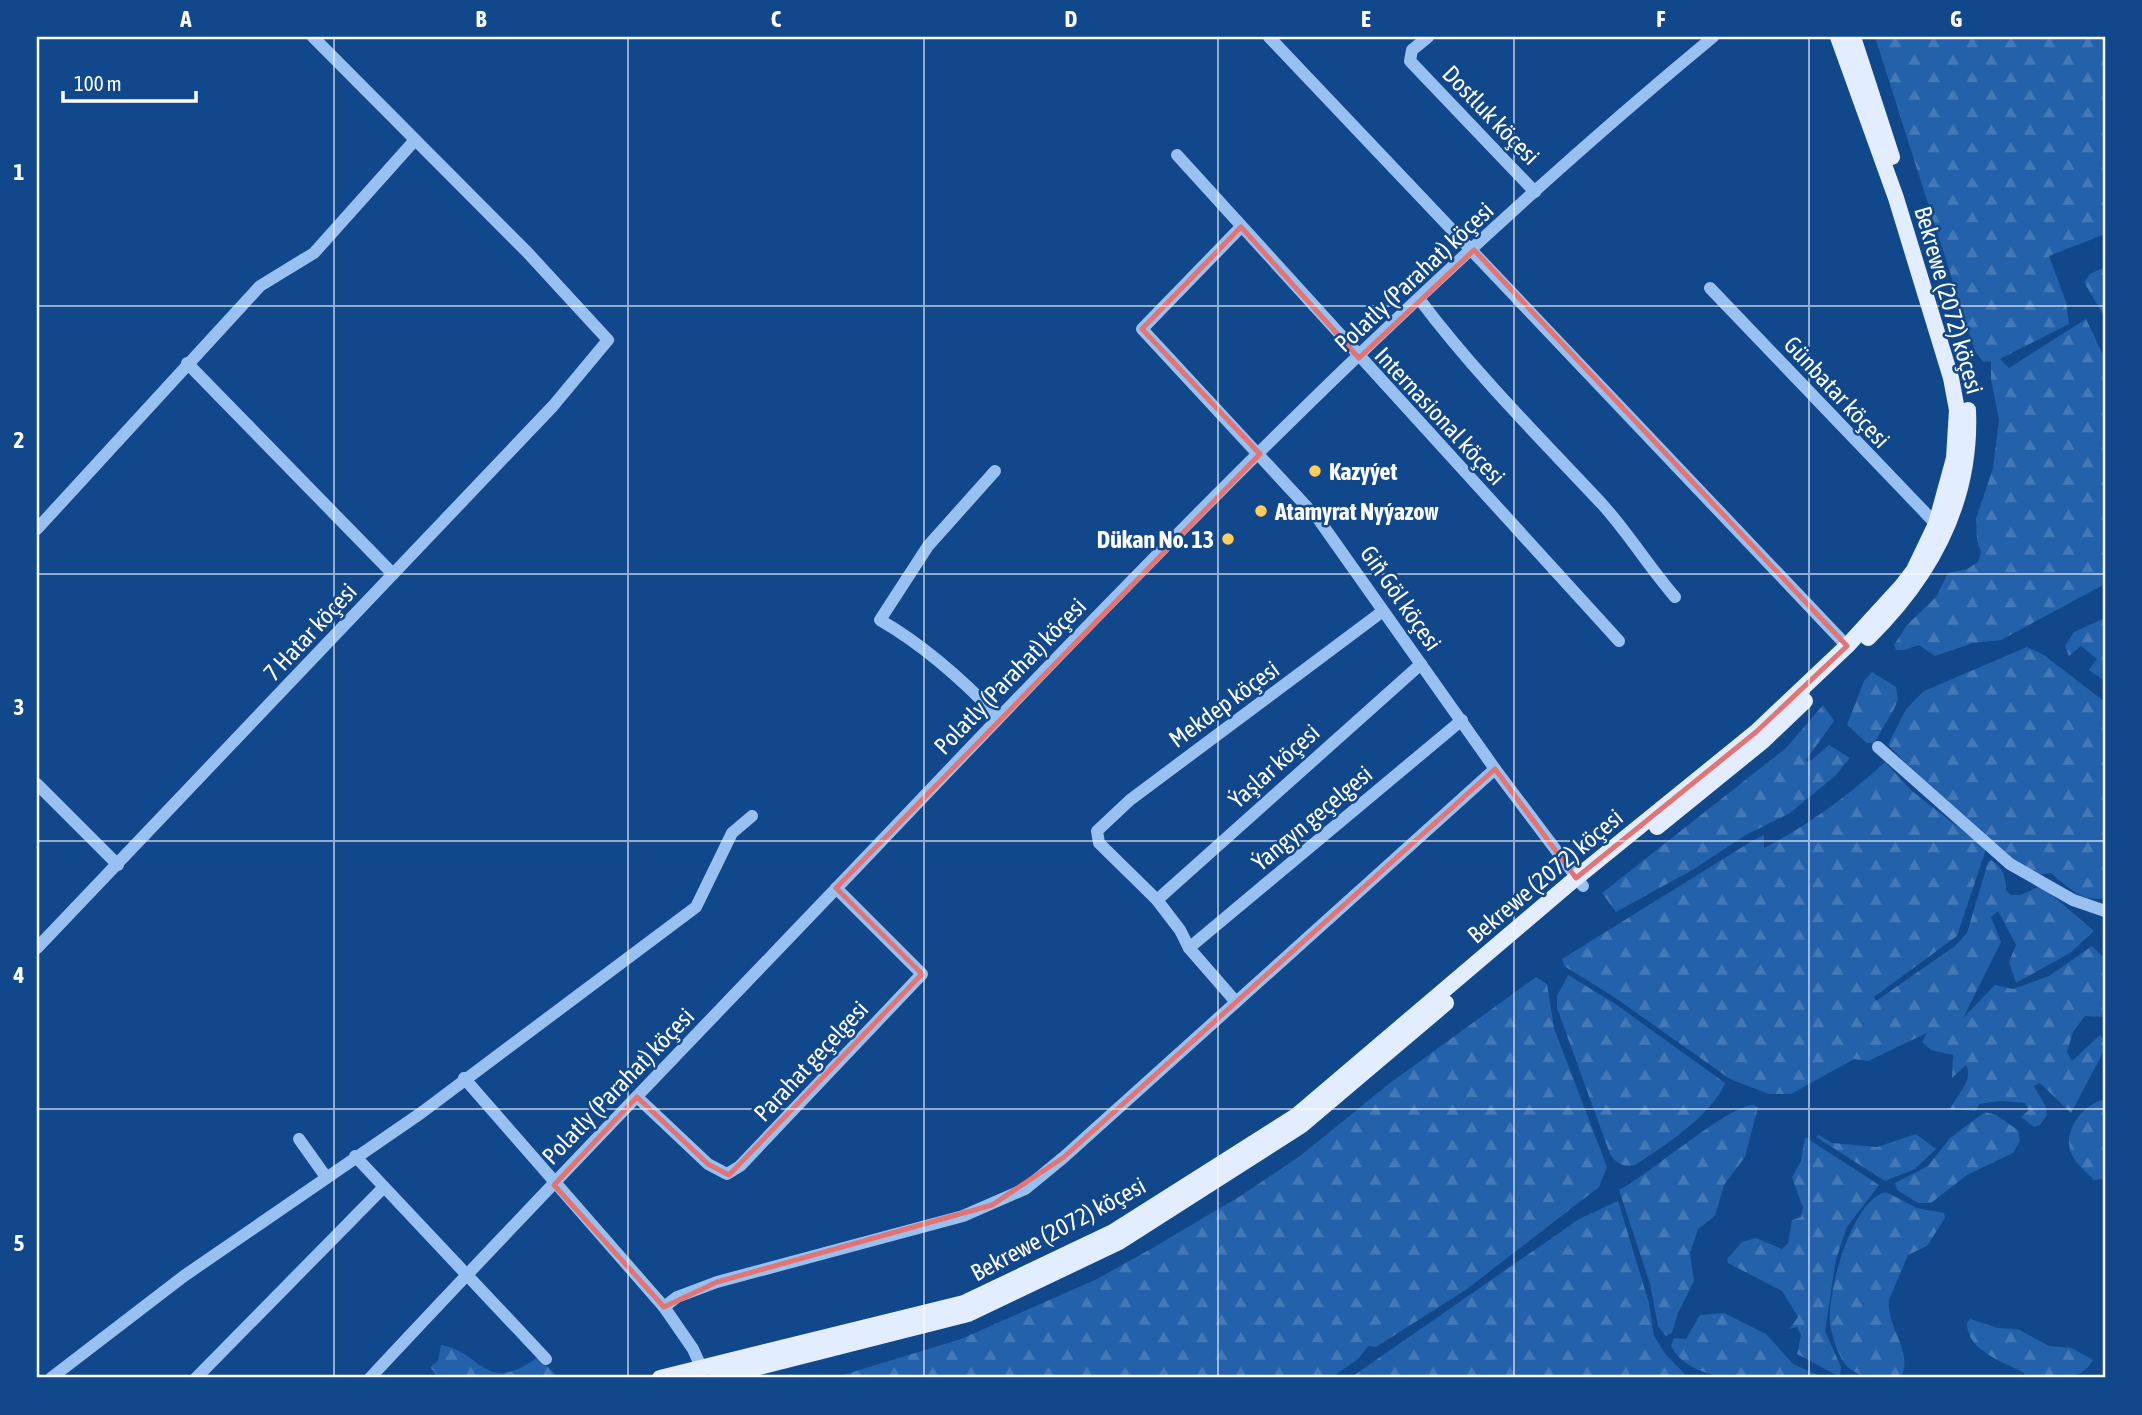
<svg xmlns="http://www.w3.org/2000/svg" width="2142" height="1415" viewBox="0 0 2142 1415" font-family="'Asap Condensed',sans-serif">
  <defs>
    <pattern id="forest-firs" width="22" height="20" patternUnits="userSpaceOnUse" patternTransform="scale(1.75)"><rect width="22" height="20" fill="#2361aa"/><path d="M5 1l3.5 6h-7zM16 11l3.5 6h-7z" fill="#4479b7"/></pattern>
  </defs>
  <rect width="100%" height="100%" fill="#11478b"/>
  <g fill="url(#forest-firs)">
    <path d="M1875 37H2105V234L2049 256 2066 302 2069 324 2000 359 2009 368 2086 319 2105 359V584L2001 640 1973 643 1935 656 1919 645 1904 650H1896L1894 645 1907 625 1936 597 1948 573 1967 569 1978 562 1981 552 1977 540 1976 519 1993 468 1999 420 1991 379V361L1983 362 1975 351Z"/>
    <path d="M2105 267V318L2084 282 2090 274Z"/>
    <path d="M2105 618V681L2089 670 2097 659 2081 646 2069 656 2065 646 2074 632Z"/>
    <path d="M2027 647 2044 655 2105 702V898C2082 903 2068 887 2051 873L2036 875 2023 869 1949 807 1888 745 1906 709 1924 691Z"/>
    <path d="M1872 672 1896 687 1898 699 1894 709 1874 743H1867L1847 725 1864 681Z"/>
    <path d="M1823 705 1834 721 1806 760 1809 762 1829 745 1850 758 1835 776 1790 813 1744 836 1694 869 1616 912 1602 893 1786 748Z"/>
    <path d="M1885 762 1912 791 1986 849 1957 936 1874 997 1876 1001 1955 946 1967 933 1988 862 1991 860C2003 867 2006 877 2006 890L2011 895H2021L2038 887 2045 889 2094 931 2070 953 2016 983 2009 962 2016 945 1998 911 1991 917 2001 942 1963 1018 1995 985 2013 989 2049 976 2092 946 2105 959V1017L2085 1016 2073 1032 2067 1052 2072 1061 2100 1035 2105 1042V1049L2071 1113 2040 1083 2034 1086 2046 1107 2047 1115 2040 1125 2034 1127 2021 1117 2029 1110 2025 1103 2000 1101 1979 1104 1976 1111 1950 1109C1957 1094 1974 1081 1966 1065L1952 1078 1953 1055 1931 1050 1922 1042 1927 1033 1868 1061 1854 1059 1791 1094H1769L1730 1079 1614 997 1564 966 1562 959 1752 841 1764 835V848C1807 826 1849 795 1885 762Z"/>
    <path d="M1568 975 1614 1003 1725 1083C1712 1115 1663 1147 1635 1165 1622 1167 1617 1164 1610 1154L1557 1008V996Z"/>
    <path d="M1536 977 1547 984 1554 1028 1607 1167 1599 1187 1467 1289 1376 1347 1368 1346 1358 1359 1331 1378H833L961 1339 1097 1279 1149 1250 1242 1195 1300 1156 1390 1083Z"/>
    <path d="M2105 1099V1179L2094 1180C2087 1173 2076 1164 2072 1155 2061 1131 2083 1104 2105 1099Z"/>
    <path d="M1752 1105 1758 1107 1745 1157 1724 1185 1715 1216 1698 1229 1690 1253 1694 1281 1678 1313 1672 1333 1666 1336 1658 1326 1650 1284 1619 1190C1650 1174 1725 1108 1752 1105Z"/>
    <path d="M1985 1112 1996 1115 2018 1130 2020 1141 2013 1153 1967 1175 1931 1203H1918L1897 1190 1895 1183 1928 1166 1950 1138Z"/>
    <path d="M1916 1134 1936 1149 1915 1169 1885 1181 1816 1137 1819 1135 1832 1143 1877 1147Z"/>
    <path d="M1805 1137 1879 1185 1847 1227 1836 1259 1825 1331 1841 1367 1840 1377 1797 1354 1801 1335 1797 1327 1789 1329 1798 1317 1782 1291 1728 1263 1727 1259 1742 1242 1756 1238 1782 1249 1788 1243 1792 1220 1801 1217 1803 1208 1792 1177 1801 1161Z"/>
    <path d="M1886 1192 1917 1208 1944 1213 1945 1218 1927 1246 1908 1255 1889 1300C1886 1327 1914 1351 1901 1378 1883 1378 1858 1380 1845 1364 1838 1354 1832 1337 1830 1324 1827 1293 1851 1200 1886 1192Z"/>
    <path d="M1618 1201 1649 1303 1654 1336 1666 1355 1689 1378H1350L1579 1219Z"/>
    <path d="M1724 1313 1766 1334 1793 1364 1824 1378C1780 1378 1694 1391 1671 1346L1674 1338 1686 1339 1700 1315Z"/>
    <path d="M1970 1319 1998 1328 2018 1329 2049 1346 2072 1348 2093 1360C2079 1385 2050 1378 2025 1378L2024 1373C2002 1361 1967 1351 1967 1323Z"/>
    <path d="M441 1345C483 1352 484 1396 538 1357L557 1376 439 1378 430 1367 438 1361Z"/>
  </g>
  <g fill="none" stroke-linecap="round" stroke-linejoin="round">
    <g stroke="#98c1f1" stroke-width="12">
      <path d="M1269 37 1847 646"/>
      <path d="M1428 37 1412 50 1410 61 1535 192"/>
      <path d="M1177 155 1619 641"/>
      <path d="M1241 227 1142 329 1319 520 1495 769 1583 886"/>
      <path d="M1710 288 1936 524"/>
      <path d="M1420 300C1475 373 1540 438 1602 504 1629 534 1649 567 1675 597"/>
      <path d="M187 363 393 574"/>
      <path d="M995 471 928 546 880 620C925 646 962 679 998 717"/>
      <path d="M37 529 260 286 314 253 415 140"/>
      <path d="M1878 747 2010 864 2073 900 2105 911"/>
      <path d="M37 784 118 865"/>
      <path d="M1157 900 1421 664"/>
      <path d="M37 948 553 406 608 340 527 252 313 37"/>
      <path d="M1189 948 1462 720"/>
      <path d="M1236 1002 1189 948 1180 930 1157 900 1099 843 1097 831 1130 800 1383 611"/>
      <path d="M464 1078 664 1307 693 1349 706 1378"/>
      <path d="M637 1097 708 1164 727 1174 740 1166 922 974 836 888"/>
      <path d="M299 1139 326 1177"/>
      <path d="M355 1156 546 1359"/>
      <path d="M664 1307 677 1297 717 1282 963 1216 1025 1189 1064 1157 1495 769"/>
      <path d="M51 1378 184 1276 421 1113 696 907 732 833 752 816"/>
      <path d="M196 1378 384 1187"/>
      <path d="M370 1378C535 1201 703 1028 870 853 1139 570 1412 286 1713 37"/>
    </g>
    <g stroke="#e2edff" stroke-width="16">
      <path d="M1853 37 1892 157"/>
      <path d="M1868 638C1931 576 1972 501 1968 410"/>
      <path d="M1657 827 1763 741 1805 701"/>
      <path d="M660 1378 964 1303 1113 1232 1296 1116 1576 878 1756 732 1847 646 1901 587 1914 570 1936 524 1954 458 1957 410 1951 378 1896 198 1838 37"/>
      <path d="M716 1378 968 1314 1119 1242 1302 1125 1446 1003"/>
    </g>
  </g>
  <path fill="none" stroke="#e47373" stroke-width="5" stroke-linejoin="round" d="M1241 227 1359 358 1474 250 1847 646 1756 732 1576 878 1495 769 1064 1157 992 1205 717 1282 664 1307 554 1185 637 1097 708 1164 729 1175 922 974 836 888 1260 454 1142 329Z"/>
  <path fill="none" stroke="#fff" stroke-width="2" stroke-opacity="0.55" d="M334 37V1378M628 37V1378M924 37V1378M1218 37V1378M1514 37V1378M1809 37V1378M37 306H2105M37 574H2105M37 841H2105M37 1109H2105"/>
  <g fill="#ffcd58" stroke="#11478b" stroke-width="2.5">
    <circle cx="1315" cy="471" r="7"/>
    <circle cx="1261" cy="511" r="7"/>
    <circle cx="1228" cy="539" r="7"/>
  </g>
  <g text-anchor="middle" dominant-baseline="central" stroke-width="5" stroke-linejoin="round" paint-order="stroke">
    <g font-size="24" fill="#fff" stroke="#11478b">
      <text transform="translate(1491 115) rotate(46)">Dostluk köçesi</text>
      <text transform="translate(1414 277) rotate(-43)">Polatly (Parahat) köçesi</text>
      <text transform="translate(1949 300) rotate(74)">Bekrewe (2072) köçesi</text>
      <text transform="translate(1837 392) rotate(47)">Günbatar köçesi</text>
      <text transform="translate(1440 416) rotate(47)">Internasional köçesi</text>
      <text transform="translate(1401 598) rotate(55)">Giň Göl köçesi</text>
      <text transform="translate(310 632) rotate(-47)">7 Hatar köçesi</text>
      <text transform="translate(1010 676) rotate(-46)">Polatly (Parahat) köçesi</text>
      <text transform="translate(1224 704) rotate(-36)">Mekdep köçesi</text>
      <text transform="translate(1274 766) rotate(-42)">Ýaşlar köçesi</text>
      <text transform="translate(1312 818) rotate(-40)">Ýangyn geçelgesi</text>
      <text transform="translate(1545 876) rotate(-40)">Bekrewe (2072) köçesi</text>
      <text transform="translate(811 1061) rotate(-47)">Parahat geçelgesi</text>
      <text transform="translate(618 1086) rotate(-46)">Polatly (Parahat) köçesi</text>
      <text transform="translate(1058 1229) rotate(-28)">Bekrewe (2072) köçesi</text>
    </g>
    <g font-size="24" font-weight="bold" fill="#fff" stroke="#11478b" text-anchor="start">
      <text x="1329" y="471">Kazyýet</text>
      <text x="1275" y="511">Atamyrat Nyýazow</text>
      <text x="1214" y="539" text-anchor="end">Dükan No. 13</text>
    </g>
  </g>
  <rect width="2142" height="1415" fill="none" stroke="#11478b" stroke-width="77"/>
  <path d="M63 91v10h133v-10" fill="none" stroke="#ffffff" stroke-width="3.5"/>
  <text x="74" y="91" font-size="21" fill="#ffffff" stroke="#11478b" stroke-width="5" paint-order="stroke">100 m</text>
  <rect x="38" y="38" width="2066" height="1338" fill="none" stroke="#fff" stroke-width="2.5"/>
  <g font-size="23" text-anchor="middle" font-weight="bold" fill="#fff">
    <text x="186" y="27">A</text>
    <text x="481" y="27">B</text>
    <text x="776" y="27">C</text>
    <text x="1071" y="27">D</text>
    <text x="1366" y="27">E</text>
    <text x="1661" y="27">F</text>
    <text x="1956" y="27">G</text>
    <text x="19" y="180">1</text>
    <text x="19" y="448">2</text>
    <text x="19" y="715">3</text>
    <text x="19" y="983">4</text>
    <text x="19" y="1251">5</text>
  </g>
</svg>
